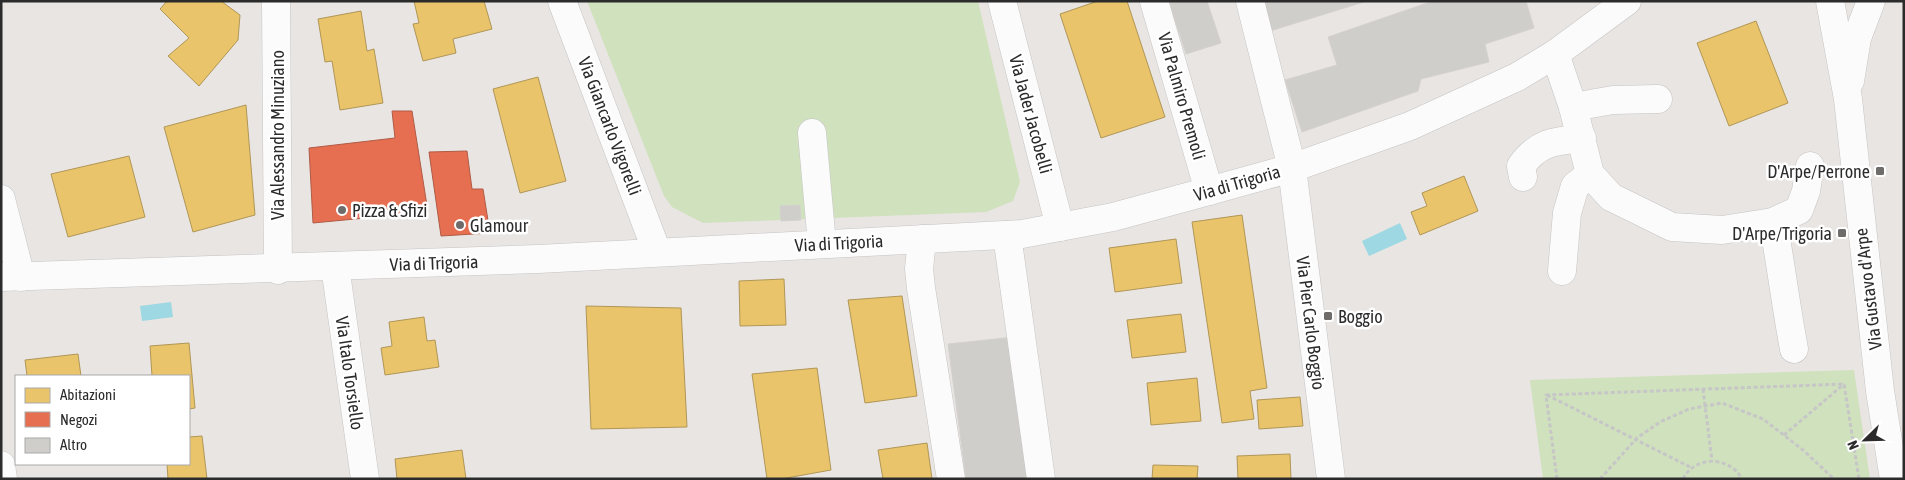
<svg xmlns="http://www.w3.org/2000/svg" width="1905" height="480" viewBox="0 0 1905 480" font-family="'Asap Condensed',sans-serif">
  <rect width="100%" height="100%" fill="#e9e5e2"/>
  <g fill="#d0e1be">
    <path d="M587 1H978L1020 182 1013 201 986 212 703 223 672 207 664 196Z"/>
    <path d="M1854 370 1870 479H1543L1530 380Z"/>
  </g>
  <g fill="#9dd8e3">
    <path d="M1400 223 1407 239 1369 256 1362 241Z"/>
    <path d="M171 302 173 317 142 321 140 306Z"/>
  </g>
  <g fill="#e9c46a" stroke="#b09657">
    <path d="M167 1H221L240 15 238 40 199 86 168 56 189 38 160 9Z"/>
    <path d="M414 1H484L492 29 453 39 456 53 423 61 413 24 419 23Z"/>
    <path d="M1098 1H1127L1165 117 1101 138 1060 14Z"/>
    <path d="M361 11 367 51 374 49 383 103 340 110 332 61 325 62 318 19Z"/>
    <path d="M1756 21 1788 103 1729 126 1697 43Z"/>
    <path d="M538 77 566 181 520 193 493 89Z"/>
    <path d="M246 105 255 215 193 232 164 127Z"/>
    <path d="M129 156 145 217 68 237 51 174Z"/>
    <path d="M1464 176 1478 211 1420 235 1411 212 1427 206 1422 193Z"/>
    <path d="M1242 215 1267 388 1250 391 1254 419 1222 423 1192 222Z"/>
    <path d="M1176 239 1182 283 1115 292 1109 248Z"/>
    <path d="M784 279 786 325 740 326 739 281Z"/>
    <path d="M902 296 917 396 865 403 848 300Z"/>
    <path d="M586 306 681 308 687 427 591 429Z"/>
    <path d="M1181 314 1186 352 1132 358 1127 320Z"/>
    <path d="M424 317 427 341 435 340 439 367 385 375 381 348 392 346 389 322Z"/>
    <path d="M189 343 195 408 189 409V376H152L150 346Z"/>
    <path d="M78 354 81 376H27L25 360Z"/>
    <path d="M817 368 831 470 781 479H767L752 374Z"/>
    <path d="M1197 378 1201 421 1151 425 1147 383Z"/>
    <path d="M1300 397 1303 426 1259 429 1257 400Z"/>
    <path d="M202 436 207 479H168L167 464H189V437Z"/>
    <path d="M927 443 932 479H883L878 450Z"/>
    <path d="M462 450 466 479H397L395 459Z"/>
    <path d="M1290 454 1291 479H1238L1237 456Z"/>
    <path d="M1153 465 1198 466 1197 479H1152Z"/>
  </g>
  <g fill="#e76f51" stroke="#af5b46">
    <path d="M392 111H412L428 212 313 223 309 148 395 138Z"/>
    <path d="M467 151 472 189H483L490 233 441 236 429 152Z"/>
  </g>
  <g fill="#d0cecb" stroke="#d4d1ce">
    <path d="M1169 1H1207L1221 43 1186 54Z"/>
    <path d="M1260 1H1367L1270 31Z"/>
    <path d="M1433 1H1526L1534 28 1485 44 1489 62 1421 79 1418 91 1302 132 1285 80 1337 65 1328 37Z"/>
    <path d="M800 205 801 220 781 221 780 206Z"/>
    <path d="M1014 337 1034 479H966L948 344Z"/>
  </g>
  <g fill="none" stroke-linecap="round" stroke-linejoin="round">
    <g stroke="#c5c4c4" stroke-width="29">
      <g id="minor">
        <path d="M276 1 278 270"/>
        <path d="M562 1 657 252"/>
        <path d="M1002 1 1060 227"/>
        <path d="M1154 1 1209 191"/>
        <path d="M1250 1 1292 168 1331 479"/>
        <path d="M1830 1 1848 99 1880 391 1894 479"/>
        <path d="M1555 54 1573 107 1590 174 1611 197 1672 227 1722 230 1773 222 1799 210 1806 191 1810 166"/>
        <path d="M1850 81 1857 38 1871 1"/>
        <path d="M1573 107 1613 100 1658 99"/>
        <path d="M812 133 822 244"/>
        <path d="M1523 177 1521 166C1538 142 1555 141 1582 138"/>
        <path d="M1 199 21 277"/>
        <path d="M1773 222C1781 265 1786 307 1794 349"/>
        <path d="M1007 235 1041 479"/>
        <path d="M922 239 919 269 921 288 951 479"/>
        <path d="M335 266 365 479"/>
        <path d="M1562 271 1567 213 1575 186 1590 174"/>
        <path d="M1 277 538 259 1022 234 1113 217 1209 191 1292 168 1410 126 1517 77 1555 54 1627 1"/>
        <path d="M1 465 3 479"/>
      </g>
    </g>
    <g stroke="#c6c6c6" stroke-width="3" stroke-dasharray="4 2.5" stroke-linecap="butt">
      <path d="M1703 389 1712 461"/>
      <path d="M1547 395 1692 468"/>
      <path d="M1784 435 1844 384"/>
      <path d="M1557 479 1546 395 1844 384 1859 479"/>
      <path d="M1600 479 1637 438 1660 422 1689 409 1722 403 1763 419 1803 450 1834 479"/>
      <path d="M1683 479C1695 455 1730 456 1742 479"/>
    </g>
    <use href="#minor" stroke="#fcfbfb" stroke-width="28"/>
  </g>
  <g fill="#6e6c6b" stroke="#fff" stroke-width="2">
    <rect x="1875" y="166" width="10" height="10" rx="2.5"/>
    <circle cx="342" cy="210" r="5"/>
    <circle cx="460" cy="225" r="5"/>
    <rect x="1837" y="228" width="10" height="10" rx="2.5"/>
    <rect x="1323" y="311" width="10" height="10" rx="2.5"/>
  </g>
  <g text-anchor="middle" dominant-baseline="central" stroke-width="5" stroke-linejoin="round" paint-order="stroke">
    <g font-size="18" fill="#2b2b2b" stroke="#fff">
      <text transform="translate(1182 96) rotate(74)">Via Palmiro Premoli</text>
      <text transform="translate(1031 114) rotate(75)">Via Jader Jacobelli</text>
      <text transform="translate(610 126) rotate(69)">Via Giancarlo Vigorelli</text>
      <text transform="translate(277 135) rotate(-90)">Via Alessandro Minuziano</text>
      <text transform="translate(1237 183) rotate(-16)">Via di Trigoria</text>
      <text transform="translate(839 243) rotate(-3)">Via di Trigoria</text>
      <text transform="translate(434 263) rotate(-2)">Via di Trigoria</text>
      <text transform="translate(1868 289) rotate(-97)">Via Gustavo d'Arpe</text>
      <text transform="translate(1311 323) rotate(83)">Via Pier Carlo Boggio</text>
      <text transform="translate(350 373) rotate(82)">Via Italo Torsiello</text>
    </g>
    <g font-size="18" fill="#2b2b2b" stroke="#fff" text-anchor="start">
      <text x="1870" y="171" text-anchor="end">D'Arpe/Perrone</text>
      <text x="352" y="210">Pizza &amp; Sfizi</text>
      <text x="470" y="225">Glamour</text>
      <text x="1832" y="233" text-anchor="end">D'Arpe/Trigoria</text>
      <text x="1338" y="316">Boggio</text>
    </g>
  </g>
  <rect width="1905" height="480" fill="none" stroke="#2b2b2b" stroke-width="5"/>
  <rect x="15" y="375" width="175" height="90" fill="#ffffff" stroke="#aaaaaa"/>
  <rect x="25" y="388" width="25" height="15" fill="#e9c46a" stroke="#aaaaaa"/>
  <text x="60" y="400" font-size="15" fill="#2b2b2b">Abitazioni</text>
  <rect x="25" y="412" width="25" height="15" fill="#e76f51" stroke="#aaaaaa"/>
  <text x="60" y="425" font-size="15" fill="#2b2b2b">Negozi</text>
  <rect x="25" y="438" width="25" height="15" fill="#d0cecb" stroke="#aaaaaa"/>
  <text x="60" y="450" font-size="15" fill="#2b2b2b">Altro</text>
  <g transform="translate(1865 440) rotate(247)" stroke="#ffffff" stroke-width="4" paint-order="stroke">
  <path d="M0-4L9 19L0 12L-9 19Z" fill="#2b2b2b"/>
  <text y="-8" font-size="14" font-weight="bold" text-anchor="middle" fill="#2b2b2b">N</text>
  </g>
</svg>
